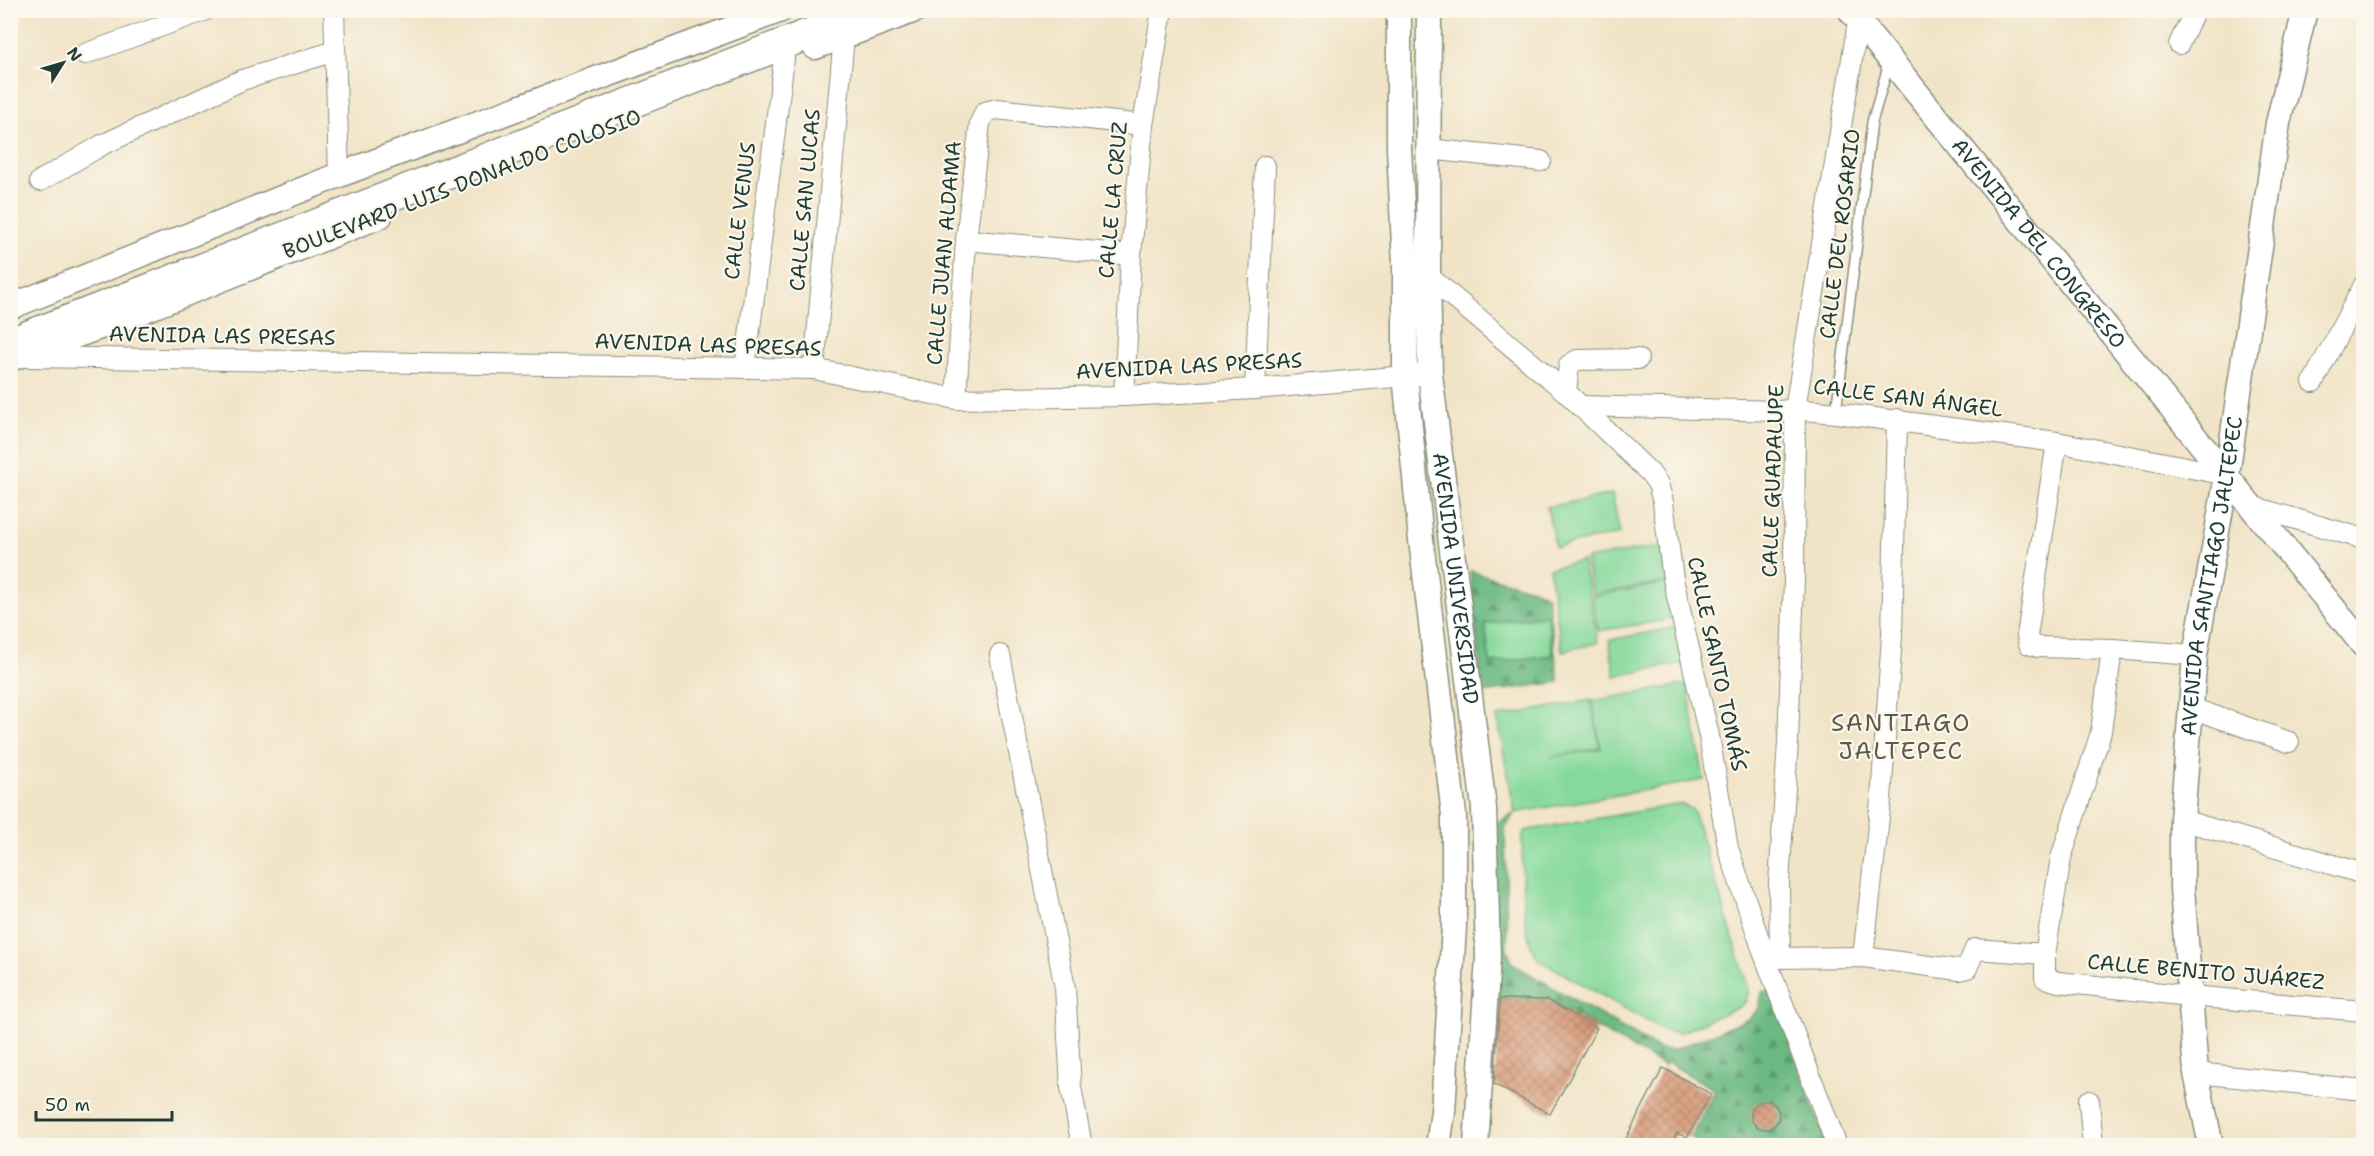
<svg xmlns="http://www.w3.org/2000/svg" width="2374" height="1156" viewBox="0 0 2374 1156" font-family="'Shantell Sans',sans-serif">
  <defs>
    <pattern id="forest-firs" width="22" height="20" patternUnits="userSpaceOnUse" patternTransform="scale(1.5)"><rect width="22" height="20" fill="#6cb983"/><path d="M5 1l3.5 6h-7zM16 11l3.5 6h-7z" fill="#58986c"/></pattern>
    <pattern id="building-cross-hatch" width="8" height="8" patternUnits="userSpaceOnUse" patternTransform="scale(1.5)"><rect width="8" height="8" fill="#d59471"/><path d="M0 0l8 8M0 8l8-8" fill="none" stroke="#ac7a5e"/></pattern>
  </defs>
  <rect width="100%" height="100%" fill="#fbf7ec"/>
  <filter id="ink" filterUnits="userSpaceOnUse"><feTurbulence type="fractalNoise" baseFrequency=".0167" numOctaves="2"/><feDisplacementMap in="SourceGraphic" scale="12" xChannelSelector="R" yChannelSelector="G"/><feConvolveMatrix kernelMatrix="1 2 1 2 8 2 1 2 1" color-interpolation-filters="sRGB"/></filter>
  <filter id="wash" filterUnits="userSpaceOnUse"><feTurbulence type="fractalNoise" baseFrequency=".008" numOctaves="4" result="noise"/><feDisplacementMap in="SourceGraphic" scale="24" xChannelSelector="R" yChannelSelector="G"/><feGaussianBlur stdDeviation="1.35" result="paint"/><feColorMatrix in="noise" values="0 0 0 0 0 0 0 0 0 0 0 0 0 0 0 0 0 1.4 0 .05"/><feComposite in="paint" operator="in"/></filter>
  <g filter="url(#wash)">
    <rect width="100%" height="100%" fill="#f1e3c6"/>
    <g fill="#86d99b" stroke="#528b68" stroke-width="1.5">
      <path d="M1612 494 1620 534 1555 547 1547 507Z"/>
      <path d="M1661 546 1668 582 1592 594 1586 559Z"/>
      <path d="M1583 561 1598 643 1562 651 1549 568Z"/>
      <path d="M1668 583 1674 619 1598 631 1592 596Z"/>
      <path d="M1547 615 1553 655 1490 663 1485 624Z"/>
      <path d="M1678 627 1685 663 1615 676 1609 640Z"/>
      <path d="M1687 684 1704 780 1515 813 1497 717 1591 700 1600 748 1551 757 1601 749 1592 701Z"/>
      <path d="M1681 804 1693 810 1749 989 1746 1001 1739 1007 1679 1033 1665 1031 1539 960C1519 936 1523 871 1522 839L1524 832 1529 830Z"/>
    </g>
    <g fill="url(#forest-firs)" stroke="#467b5c" stroke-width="1.5" fill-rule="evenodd">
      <path d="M1470 571 1539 591 1547 596 1559 682 1482 693ZM1547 615 1553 655 1490 663 1485 624Z"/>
      <path d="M1515 813 1505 827 1507 948 1512 962 1521 969 1659 1049 1673 1050 1749 1019 1759 1008 1762 992 1771 990 1827 1145H1702L1691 1137 1715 1090 1667 1062 1664 1066 1548 1000 1495 999 1496 823Z"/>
    </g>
    <g id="blocks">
      <g fill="url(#building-cross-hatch)">
        <path d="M1500 999 1547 1000 1597 1028 1550 1114 1494 1084Z"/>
        <path d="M1663 1068 1711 1094 1687 1138 1677 1133 1670 1146H1622Z"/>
        <circle cx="1765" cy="1115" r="14"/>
      </g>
    </g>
  </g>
  <g filter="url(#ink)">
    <use href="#blocks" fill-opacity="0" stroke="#88907d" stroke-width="1.5"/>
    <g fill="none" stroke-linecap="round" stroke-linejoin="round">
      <g stroke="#88907d" stroke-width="12">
        <path id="service" d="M1836 413 1872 122 1889 63"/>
      </g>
      <g stroke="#88907d" stroke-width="22">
        <g id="minor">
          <path d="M334 10 339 175"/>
          <path d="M2179 44 2195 10"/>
          <path d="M85 54 206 10"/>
          <path d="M1428 149 1541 161"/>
          <path d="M40 181 102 145 242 80 335 51"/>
          <path d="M966 240 1131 255"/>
          <path d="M1428 276 1566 392 1650 473 1658 484 1663 502 1673 579 1709 736 1728 848 1765 957 1837 1146"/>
          <path d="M27 357 814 369 956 399 1124 396 1255 389 1418 375"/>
          <path d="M745 368 784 59"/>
          <path d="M814 369 844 36"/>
          <path d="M2313 382 2364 285"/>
          <path d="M1255 389 1265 166"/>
          <path d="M1566 392 1569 365 1577 360 1638 359"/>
          <path d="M1124 396 1131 255 1143 125 1162 10"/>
          <path d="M956 399 966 240 980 123 985 112 997 109 1143 125"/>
          <path d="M1580 406 1780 411 1795 409 1836 413 2057 442 2227 475"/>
          <path d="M2057 442 2027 636 2029 644 2038 647 2112 649 2195 655"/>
          <path d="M2251 506 2364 539"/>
          <path d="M2112 649 2101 732 2061 858 2045 954V978L2058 982 2190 996 2364 1011"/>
          <path d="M1000 655 1065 988 1071 1087 1082 1146"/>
          <path d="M2191 708 2289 742"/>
          <path d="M2182 820 2364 874"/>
          <path d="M1863 957 1881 800 1892 635 1897 419"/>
          <path d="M1769 958 1863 957 1959 970 1967 968 1975 949 2045 954"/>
          <path d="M1780 958 1779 884 1788 742 1794 580 1795 409 1858 22V10"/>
          <path d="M2196 1073 2364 1090"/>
          <path d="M2089 1101 2093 1146"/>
        </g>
      </g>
      <g stroke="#88907d" stroke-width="27">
        <g id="tertiary">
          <path d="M1399 10V148L1405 265V375L1421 540 1454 815V926L1443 1112 1438 1146"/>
          <path id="s1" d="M1429 10 1428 276 1430 374 1484 808 1488 957 1476 1146"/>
          <path id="s2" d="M1850 10 2364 646"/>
          <path d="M815 47 915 10"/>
          <path d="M10 307 339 175 781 10"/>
          <path d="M10 359 117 321 380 216"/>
          <path id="s3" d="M2211 1146 2196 1073 2182 888V820L2195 655 2227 475 2278 123 2305 10"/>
        </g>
      </g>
      <g stroke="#88907d" stroke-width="33">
        <path id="primary" d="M10 343 871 10"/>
      </g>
      <use href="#service" stroke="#fff" stroke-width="9"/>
      <use href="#minor" stroke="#fff" stroke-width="20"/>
      <use href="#tertiary" stroke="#fff" stroke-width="24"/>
      <use href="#primary" stroke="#fff" stroke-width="30"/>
    </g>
  </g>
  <g text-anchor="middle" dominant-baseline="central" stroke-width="4.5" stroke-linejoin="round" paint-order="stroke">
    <g font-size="21" fill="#1f3d34" stroke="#fbf7ec">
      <text transform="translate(462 184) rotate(-21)">BOULEVARD LUIS DONALDO COLOSIO</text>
      <text transform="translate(805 200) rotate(-85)">CALLE SAN LUCAS</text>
      <text transform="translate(1113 200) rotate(-85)">CALLE LA CRUZ</text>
      <text transform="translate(740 211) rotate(-83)">CALLE VENUS</text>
      <text transform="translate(1840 234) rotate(-83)">CALLE DEL ROSARIO</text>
      <text stroke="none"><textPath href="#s2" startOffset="300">AVENIDA DEL CONGRESO</textPath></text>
      <text transform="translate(944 253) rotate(-85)">CALLE JUAN ALDAMA</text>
      <text transform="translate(222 336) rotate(1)">AVENIDA LAS PRESAS</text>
      <text transform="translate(708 345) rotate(2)">AVENIDA LAS PRESAS</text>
      <text transform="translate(1189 366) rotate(-3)">AVENIDA LAS PRESAS</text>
      <text transform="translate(1908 398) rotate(7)">CALLE SAN ÁNGEL</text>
      <text transform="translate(1773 481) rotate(-88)">CALLE GUADALUPE</text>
      <text stroke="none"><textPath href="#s3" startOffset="574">AVENIDA SANTIAGO JALTEPEC</textPath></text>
      <text stroke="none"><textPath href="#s1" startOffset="570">AVENIDA UNIVERSIDAD</textPath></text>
      <text transform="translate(1717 664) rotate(78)">CALLE SANTO TOMÁS</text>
      <text transform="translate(2206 972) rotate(5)">CALLE BENITO JUÁREZ</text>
    </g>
    <g font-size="24" letter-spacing="1.5" fill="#5f5b49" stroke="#fbf7ec">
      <text x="1901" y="723">SANTIAGO<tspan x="1901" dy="28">JALTEPEC</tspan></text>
    </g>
  </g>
  <rect width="2374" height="1156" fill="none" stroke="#fbf7ec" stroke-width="36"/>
  <g transform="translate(63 63) rotate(53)" stroke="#fbf7ec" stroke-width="4.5" paint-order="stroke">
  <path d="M0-4.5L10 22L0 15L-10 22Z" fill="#1f3d34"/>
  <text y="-9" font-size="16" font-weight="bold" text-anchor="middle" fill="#1f3d34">N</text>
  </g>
  <path d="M36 1111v9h136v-9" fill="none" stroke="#1f3d34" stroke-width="3"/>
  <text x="45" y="1111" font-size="18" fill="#1f3d34" stroke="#fbf7ec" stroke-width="4.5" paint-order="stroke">50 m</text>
</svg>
